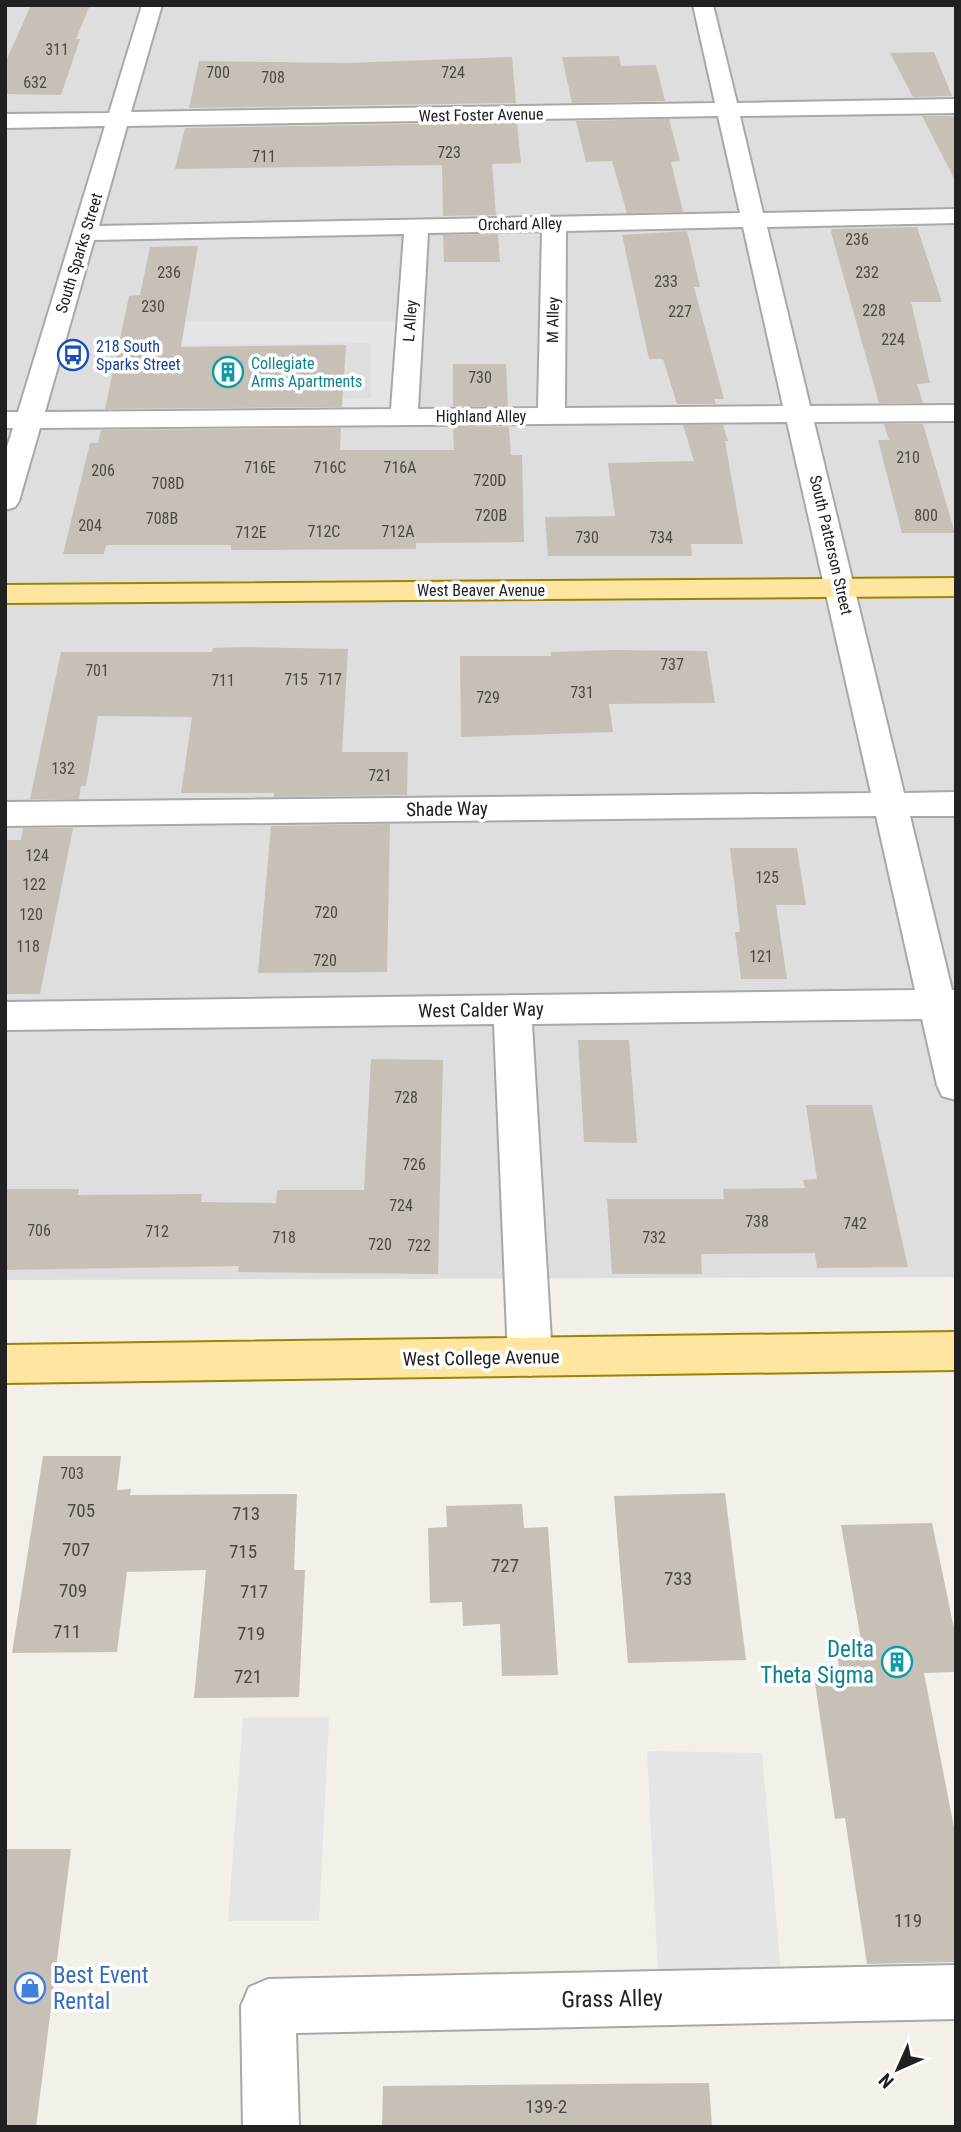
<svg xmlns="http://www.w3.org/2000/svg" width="961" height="2132" viewBox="0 0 961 2132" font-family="'Roboto Condensed',sans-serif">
  <rect width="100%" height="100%" fill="#f2f0e8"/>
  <path fill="#dfdede" d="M5 5H956V1277L5 1280Z"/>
  <g fill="#e5e5e5">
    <path d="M124 321 405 322 399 413 107 416 110 401 371 398V343L117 346Z"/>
    <path d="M243 1718H329L319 1921H228Z"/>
    <path d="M647 1751 762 1753 783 1996 659 1997Z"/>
  </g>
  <g fill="#c7c0b6">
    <path d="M31 5H90L76 39H80L61 95 5 94V63Z"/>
    <path d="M934 52 952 96 913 97 890 53Z"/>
    <path d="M619 56 621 66 656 65 665 101 572 103 562 57Z"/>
    <path d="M512 57 516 103 189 108 199 61 346 63Z"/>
    <path d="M922 116H956V182Z"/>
    <path d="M669 119 680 161 671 162 683 212 627 213 612 161 586 162 576 121Z"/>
    <path d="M517 122 521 163 492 164 496 215 443 216 442 165 175 169 185 128Z"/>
    <path d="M917 227 942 302H911L930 383 917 384 923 403H879L831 232 832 229Z"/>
    <path d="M687 231 700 287H694L724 399H714L716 404H677L663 359H649L622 235Z"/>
    <path d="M498 234 500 262H444L443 235Z"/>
    <path d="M198 246 181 347 346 345 342 407 105 409 129 296 140 295 150 247Z"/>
    <path d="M453 364H506L508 406H453Z"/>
    <path d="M884 424H923L955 533H902L878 440H889Z"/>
    <path d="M683 425H723L728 441H725L743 544H691L692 556H548L545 517 615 516 608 463 694 461Z"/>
    <path d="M453 427H509L511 455H522L524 542 416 543V549L231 550V545H106L104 554H63L90 443H98L101 430 341 428 340 450H454Z"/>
    <path d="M239 647 348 649 342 752H408L407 795 274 797V793H181L192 717 98 716 86 786H81L79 799H30L61 652H212L213 648Z"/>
    <path d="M612 650 707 651 715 703 609 704 613 732 461 737 460 656H551V652Z"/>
    <path d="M390 824 387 972 258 973 271 826Z"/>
    <path d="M23 828H73L40 994H5V840H21Z"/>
    <path d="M730 848H797L806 905H776L787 979H741L735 932H740Z"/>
    <path d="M578 1040H629L637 1143 584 1142Z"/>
    <path d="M371 1059 443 1060 438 1274 238 1272 239 1266 5 1270V1189H79L78 1195 202 1194 201 1202 276 1203 277 1190H364Z"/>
    <path d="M806 1105H872L908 1267 817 1268 815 1253 701 1254 702 1274H612L607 1199H724L723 1189 805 1188 803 1180 817 1179Z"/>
    <path d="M43 1456H121L117 1490 131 1489 130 1495 297 1494 294 1570H305L299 1697 194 1698 206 1570 127 1572 117 1652 12 1653Z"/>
    <path d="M725 1493 746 1660 628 1663 614 1496Z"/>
    <path d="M522 1504 524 1528 548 1527 558 1675 502 1676 500 1624 463 1626 462 1602 430 1603 428 1528 447 1527 446 1506Z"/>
    <path d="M932 1523 956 1638V1672L924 1673 956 1838V1962L867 1964 845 1818 835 1819 815 1683 841 1682 837 1653 863 1652 841 1525Z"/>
    <path d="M5 1849H71L36 2127H5Z"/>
    <path d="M709 2083 712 2127H382L383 2086Z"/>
  </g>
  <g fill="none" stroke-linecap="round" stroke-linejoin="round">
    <g stroke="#a8a8a8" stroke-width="4">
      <g id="minor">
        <path d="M142 5H162L131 112 715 103 693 5H713L737 103 956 99V113L740 116 763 213 956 209V223L767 227 810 406 956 405V421L814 422 904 793 956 792V816H910L952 990H956V1100L942 1096 937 1085 922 1019 532 1024 552 1357 545 1371 530 1376 515 1371 508 1357 494 1024 5 1030V1002L915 990 876 816 5 826V802L871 793 787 422 40 428 19 501 15 507 5 510V453L13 428H5V412H18L105 126 5 128V114L109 113ZM718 116 740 213 99 226 127 126ZM743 227 783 406 565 408 566 231ZM542 231 538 408 418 409 428 233ZM404 234 391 409 45 412 94 240Z"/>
        <path d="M956 1965V2019L296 2033 299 2127H243L241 2006 249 1987 268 1979Z"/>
      </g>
    </g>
    <g stroke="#9e8300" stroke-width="4">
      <g id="major">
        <path d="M956 578V596L5 603V585Z"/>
        <path d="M956 1332V1370L5 1383V1345Z"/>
      </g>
    </g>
    <use href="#minor" fill="#fff" fill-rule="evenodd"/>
    <use href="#major" fill="#fee5a0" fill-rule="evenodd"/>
  </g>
  <defs>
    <g id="bus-ring" transform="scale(1.575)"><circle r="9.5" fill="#fff" stroke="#1a4fb4" stroke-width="1.5"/><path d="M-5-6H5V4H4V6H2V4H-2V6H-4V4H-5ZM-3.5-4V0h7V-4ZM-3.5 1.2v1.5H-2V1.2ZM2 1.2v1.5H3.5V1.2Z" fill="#1a4fb4"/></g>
    <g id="building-ring" transform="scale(1.575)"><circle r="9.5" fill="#fff" stroke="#0f9aa8" stroke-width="1.5"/><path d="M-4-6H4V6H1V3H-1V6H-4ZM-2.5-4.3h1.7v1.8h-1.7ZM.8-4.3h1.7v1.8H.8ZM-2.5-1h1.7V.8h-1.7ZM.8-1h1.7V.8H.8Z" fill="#0f9aa8"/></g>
    <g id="shop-ring" transform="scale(1.575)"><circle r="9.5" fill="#fff" stroke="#3f7fe0" stroke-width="1.5"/><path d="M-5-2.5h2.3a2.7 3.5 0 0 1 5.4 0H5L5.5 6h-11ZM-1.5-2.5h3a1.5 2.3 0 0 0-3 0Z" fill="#3f7fe0"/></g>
  </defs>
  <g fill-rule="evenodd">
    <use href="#bus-ring" x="73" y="355"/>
    <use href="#building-ring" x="228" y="372"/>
    <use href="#building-ring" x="897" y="1662"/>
    <use href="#shop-ring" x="30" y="1988"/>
  </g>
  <g text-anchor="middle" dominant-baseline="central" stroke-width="7" stroke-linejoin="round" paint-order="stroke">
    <g font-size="16" fill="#4a4946">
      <text x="57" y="49">311</text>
      <text x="218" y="72">700</text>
      <text x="453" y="72">724</text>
      <text x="273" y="77">708</text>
      <text x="35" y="82">632</text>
      <text x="449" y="152">723</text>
      <text x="264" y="156">711</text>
      <text x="857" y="239">236</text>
      <text x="169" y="272">236</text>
      <text x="867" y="272">232</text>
      <text x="666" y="281">233</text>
      <text x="153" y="306">230</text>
      <text x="874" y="310">228</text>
      <text x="680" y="311">227</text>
      <text x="893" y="339">224</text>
      <text x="480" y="377">730</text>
      <text x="908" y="457">210</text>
      <text x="260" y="467">716E</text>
      <text x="330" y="467">716C</text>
      <text x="400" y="467">716A</text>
      <text x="103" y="470">206</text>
      <text x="490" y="480">720D</text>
      <text x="168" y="483">708D</text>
      <text x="491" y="515">720B</text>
      <text x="926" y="515">800</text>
      <text x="162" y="518">708B</text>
      <text x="90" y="525">204</text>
      <text x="324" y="531">712C</text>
      <text x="398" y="531">712A</text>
      <text x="251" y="532">712E</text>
      <text x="587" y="537">730</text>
      <text x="661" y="537">734</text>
      <text x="672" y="664">737</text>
      <text x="97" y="670">701</text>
      <text x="296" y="679">715</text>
      <text x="330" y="679">717</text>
      <text x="223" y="680">711</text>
      <text x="582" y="692">731</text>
      <text x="488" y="697">729</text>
      <text x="63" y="768">132</text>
      <text x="380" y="775">721</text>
      <text x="37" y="855">124</text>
      <text x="767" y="877">125</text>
      <text x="34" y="884">122</text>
      <text x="326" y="912">720</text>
      <text x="31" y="914">120</text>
      <text x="28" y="946">118</text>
      <text x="761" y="956">121</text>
      <text x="325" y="960">720</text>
      <text x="406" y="1097">728</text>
      <text x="414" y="1164">726</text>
      <text x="401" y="1205">724</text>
      <text x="757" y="1221">738</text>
      <text x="855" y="1223">742</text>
      <text x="39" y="1230">706</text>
      <text x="157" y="1231">712</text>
      <text x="284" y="1237">718</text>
      <text x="654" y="1237">732</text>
      <text x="380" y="1244">720</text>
      <text x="419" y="1245">722</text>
      <text x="72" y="1473">703</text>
    </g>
    <g font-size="16" fill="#212121" stroke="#fff">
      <text transform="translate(481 115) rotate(-1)">West Foster Avenue</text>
      <text transform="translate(520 224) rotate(-1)">Orchard Alley</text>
      <text transform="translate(79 253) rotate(-73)">South Sparks Street</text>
      <text transform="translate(553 320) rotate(-89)">M Alley</text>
      <text transform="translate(410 321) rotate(-86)">L Alley</text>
      <text x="481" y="416">Highland Alley</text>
      <text transform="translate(831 545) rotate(77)">South Patterson Street</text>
      <text x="481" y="590">West Beaver Avenue</text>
    </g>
    <g font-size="16" fill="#164399" stroke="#fff" text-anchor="start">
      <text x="96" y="346">218 South<tspan x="96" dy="18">Sparks Street</tspan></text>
    </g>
    <g font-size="16" fill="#0d838f" stroke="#fff" text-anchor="start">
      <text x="251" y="363">Collegiate<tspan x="251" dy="18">Arms Apartments</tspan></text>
    </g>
    <g font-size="19" fill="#212121" stroke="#fff">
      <text transform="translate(447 809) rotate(-1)">Shade Way</text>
      <text transform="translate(481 1010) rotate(-1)">West Calder Way</text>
      <text transform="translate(481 1358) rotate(-1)">West College Avenue</text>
    </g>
    <g font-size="19" fill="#4a4946">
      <text x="81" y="1510">705</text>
      <text x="246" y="1513">713</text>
      <text x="76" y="1549">707</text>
      <text x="243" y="1551">715</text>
      <text x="505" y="1565">727</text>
      <text x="678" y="1578">733</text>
      <text x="73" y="1590">709</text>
      <text x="254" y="1591">717</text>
      <text x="67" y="1631">711</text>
      <text x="251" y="1633">719</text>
      <text x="248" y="1676">721</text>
      <text x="908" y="1920">119</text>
      <text x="546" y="2106">139-2</text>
    </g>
    <g font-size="23" fill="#0d838f" stroke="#fff" text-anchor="end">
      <text x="874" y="1649">Delta<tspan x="874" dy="26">Theta Sigma</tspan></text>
    </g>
    <g font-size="23" fill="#366cbe" stroke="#fff" text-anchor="start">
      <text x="53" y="1975">Best Event<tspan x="53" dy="26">Rental</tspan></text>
    </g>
    <g font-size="23" fill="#212121" stroke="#fff">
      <text transform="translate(612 1999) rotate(-1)">Grass Alley</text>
    </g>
  </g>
  <rect width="961" height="2132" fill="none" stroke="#212121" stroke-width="14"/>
  <g transform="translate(898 2069) rotate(225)" stroke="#ffffff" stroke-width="5" paint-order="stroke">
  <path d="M0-5L12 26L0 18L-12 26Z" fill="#212121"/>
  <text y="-10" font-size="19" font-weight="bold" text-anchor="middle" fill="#212121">N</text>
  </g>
</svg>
